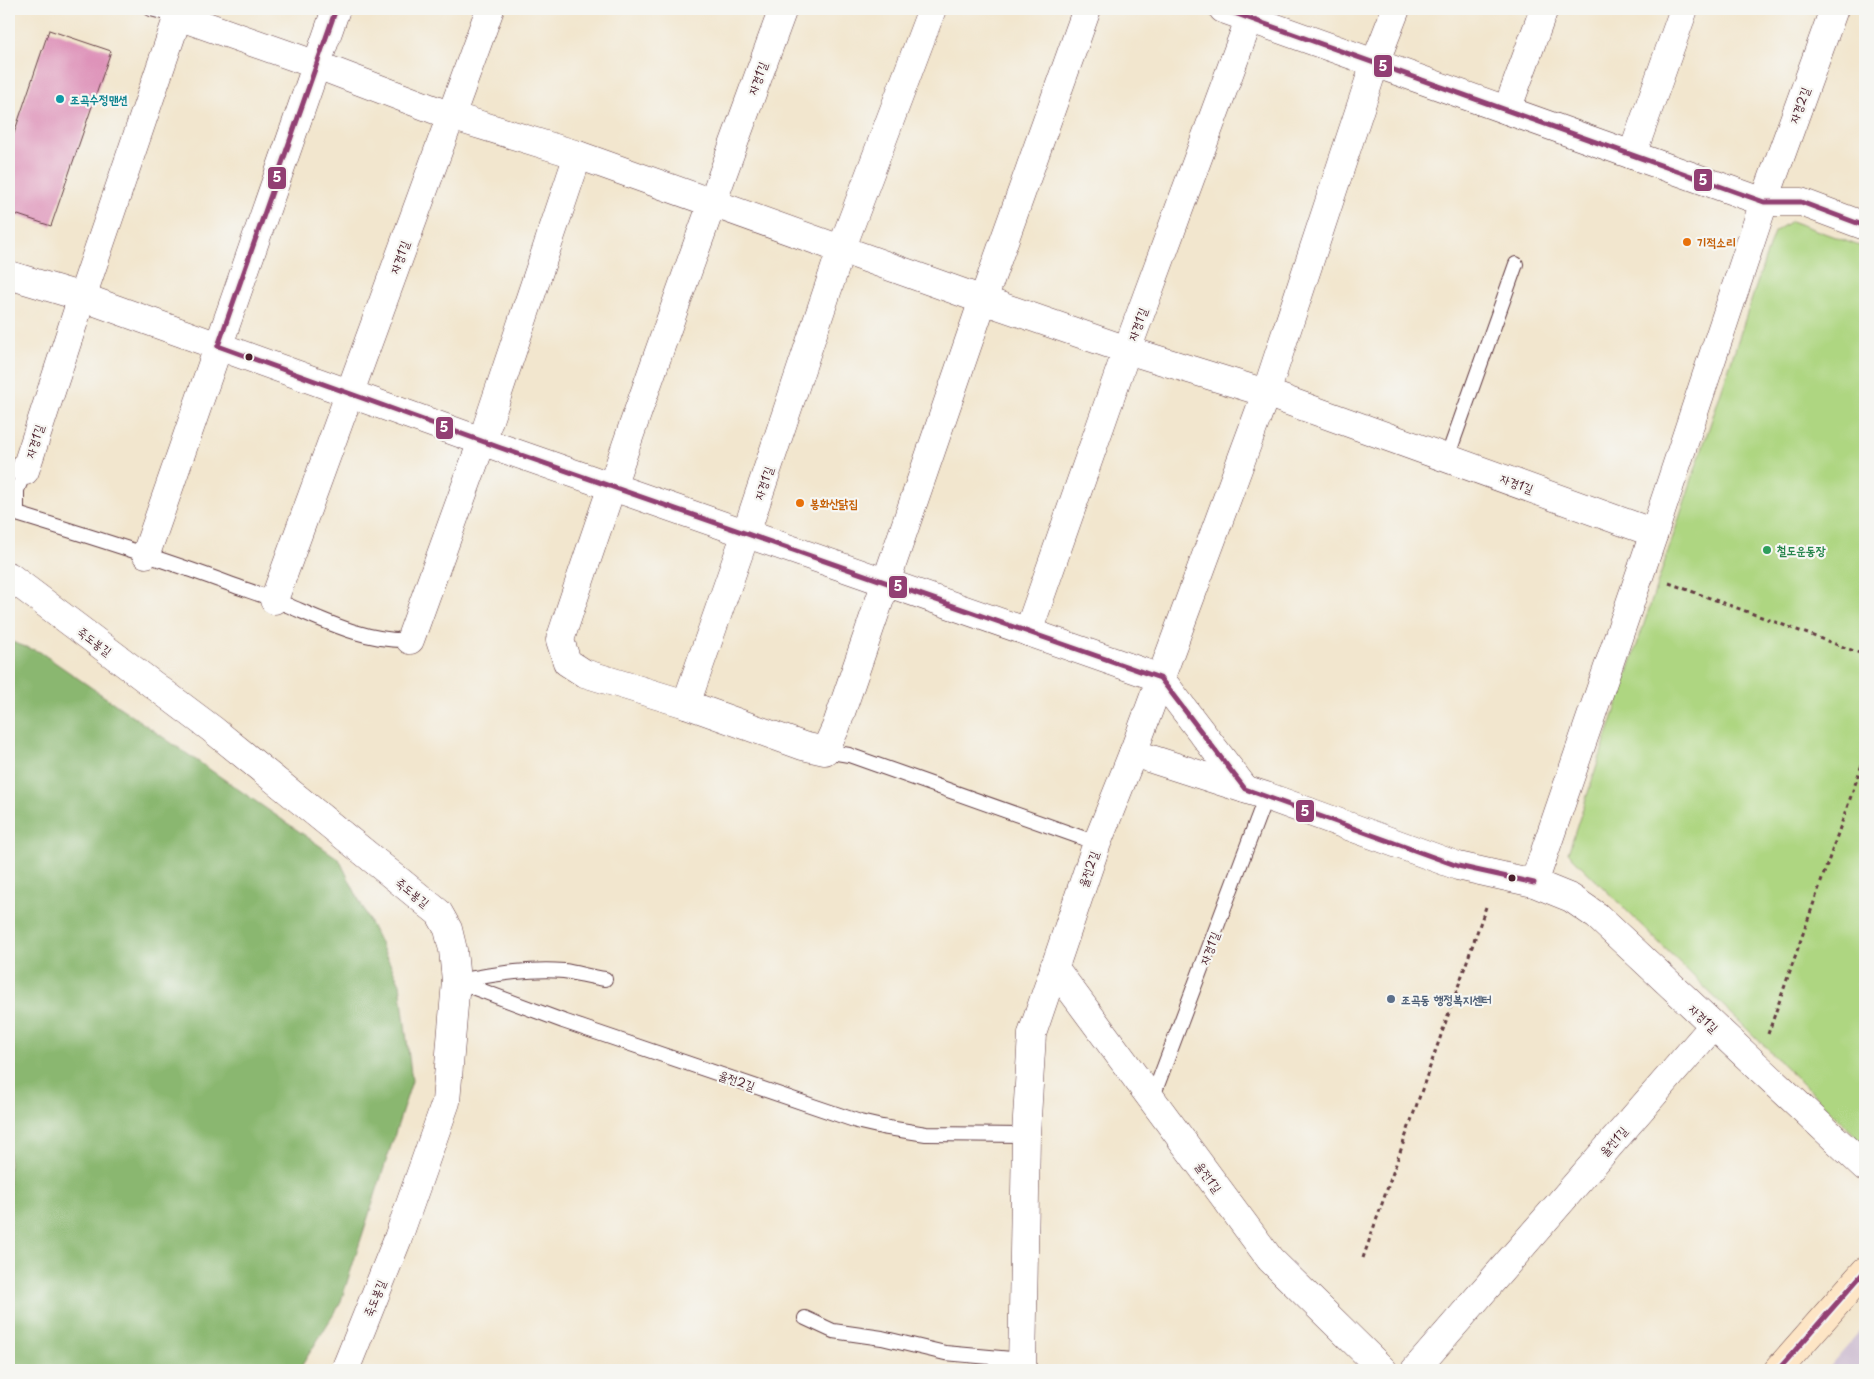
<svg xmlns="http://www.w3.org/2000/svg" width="1874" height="1379" viewBox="0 0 1874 1379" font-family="'Playpen Sans','Poor Story',sans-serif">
  <rect width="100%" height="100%" fill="#f6f6f2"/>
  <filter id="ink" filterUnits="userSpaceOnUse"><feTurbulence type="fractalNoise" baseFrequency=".02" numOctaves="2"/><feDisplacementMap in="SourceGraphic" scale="10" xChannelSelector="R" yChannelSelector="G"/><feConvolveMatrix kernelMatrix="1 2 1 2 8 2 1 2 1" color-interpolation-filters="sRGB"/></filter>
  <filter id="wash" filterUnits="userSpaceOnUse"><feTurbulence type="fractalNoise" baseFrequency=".0096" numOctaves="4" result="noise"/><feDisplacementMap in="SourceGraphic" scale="20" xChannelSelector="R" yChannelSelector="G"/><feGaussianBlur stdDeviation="1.12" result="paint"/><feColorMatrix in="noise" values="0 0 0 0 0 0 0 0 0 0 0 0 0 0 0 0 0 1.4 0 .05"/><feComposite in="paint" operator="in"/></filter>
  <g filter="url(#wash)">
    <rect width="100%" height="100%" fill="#f2e6ce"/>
    <path fill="#cebed1" d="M1865 1325V1370H1826Z"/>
    <path fill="#aed681" stroke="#7c7a56" d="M1791 221 1865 248V1145L1568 853 1774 232Z"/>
    <path fill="#8ab76f" stroke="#6a6b4d" d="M9 641 40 652 339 859 400 984 412 1081 340 1304 299 1370H9Z"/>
    <g id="blocks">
      <path fill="#de93b9" d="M49 30 111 51 51 226 9 212V148Z"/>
    </g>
  </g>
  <g filter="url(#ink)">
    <use href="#blocks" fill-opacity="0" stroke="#633d43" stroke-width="1"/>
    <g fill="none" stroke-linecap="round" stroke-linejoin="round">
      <g stroke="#633d43" stroke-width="16">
        <g id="service">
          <path d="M151 9 178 16"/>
          <path d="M1447 458 1516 264"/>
          <path d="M25 471 17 490V514C89 536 160 558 230 584 249 591 269 597 287 605 327 622 367 642 410 640"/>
          <path d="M825 751 849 755 1097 843"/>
          <path d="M456 981 563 1021 860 1122 882 1127 926 1134 1026 1135"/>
          <path d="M456 981C492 975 527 968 564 971 577 973 591 977 605 979"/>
          <path d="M1152 1099 1266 796"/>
          <path d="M805 1318 833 1331 882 1338 945 1353 1023 1360"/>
        </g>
      </g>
      <g stroke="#633d43" stroke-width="29">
        <g id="minor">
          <path d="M783 9C706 218 630 428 560 640L567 662 584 673 686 704 803 746 825 751 836 727 983 300 1087 9"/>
          <path d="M1223 9 1764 202H1801L1865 226"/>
          <path d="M1507 110 1544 9"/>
          <path d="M1632 155 1684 9"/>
          <path d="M9 275 82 297 501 448 1160 678 1245 789"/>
          <path d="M25 471 82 297 178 16 317 65 451 116 578 155 983 300 1127 350 1266 393 1654 533"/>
          <path d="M146 554 336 9"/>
          <path d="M9 576 212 729 439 913 448 929 453 950 456 981 446 1102 398 1238 345 1370"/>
          <path d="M274 600 490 9"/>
          <path d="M1028 632 1127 350 1253 9"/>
          <path d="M410 640 482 441 578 155"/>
          <path d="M686 704 746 533 841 250 932 9"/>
          <path d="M1133 753 1266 796 1458 866 1534 883 1571 898 1597 916 1865 1167"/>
          <path d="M1534 883 1654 533 1764 202 1834 9"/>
          <path d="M1054 967 1270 1259 1383 1370"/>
          <path d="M1022 1370 1026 1135 1032 1034 1097 843 1133 753 1266 393 1375 63 1396 9"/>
          <path d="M1415 1370 1713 1026"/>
        </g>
      </g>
      <g stroke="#633d43" stroke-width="29">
        <path id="secondary" d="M1778 1370 1865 1271"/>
      </g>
      <g stroke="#633d43" stroke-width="3" stroke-dasharray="4 4" stroke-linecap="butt">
        <path d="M1669 583 1865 655"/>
        <path d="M9 617 12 622V661L9 660"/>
        <path d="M1768 1034 1865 756"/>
        <path d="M1363 1258 1487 904"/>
      </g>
      <use href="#service" stroke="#fff" stroke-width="14"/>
      <use href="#minor" stroke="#fff" stroke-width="28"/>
      <use href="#secondary" stroke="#fde5c5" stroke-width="28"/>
      <g stroke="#f6f6f2" stroke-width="9">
        <g id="bus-1">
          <path d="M1223 9 1764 202H1801L1865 226"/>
          <path d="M218 346 501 448 1160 678 1245 789 1458 866 1534 883"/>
          <path d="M218 346 336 9"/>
          <path d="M1778 1370 1865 1271"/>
        </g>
      </g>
      <use href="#bus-1" stroke="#923f73" stroke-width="5"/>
    </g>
  </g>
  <circle fill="#0f9aa8" stroke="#f6f6f2" stroke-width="2" cx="60" cy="99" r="5"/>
  <g fill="#e8710a" stroke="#f6f6f2" stroke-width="2">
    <circle cx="1687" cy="242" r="5"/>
    <circle cx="800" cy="503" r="5"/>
  </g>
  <g fill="#4a1f2b" stroke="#f6f6f2" stroke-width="2">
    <circle cx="249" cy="357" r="4.5"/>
    <circle cx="1512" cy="878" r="4.5"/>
  </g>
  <circle fill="#2e9e5b" stroke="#f6f6f2" stroke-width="2" cx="1767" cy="550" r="5"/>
  <circle fill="#5c6f8a" stroke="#f6f6f2" stroke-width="2" cx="1391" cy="999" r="5"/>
  <g text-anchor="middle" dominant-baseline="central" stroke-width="4.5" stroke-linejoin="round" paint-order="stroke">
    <g font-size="12" fill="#4a1f2b" stroke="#f6f6f2">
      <text transform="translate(757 78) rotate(-70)">자경1길</text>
      <text transform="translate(1799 105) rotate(-70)">자경2길</text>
      <text transform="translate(399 257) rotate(-70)">자경1길</text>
      <text transform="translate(1137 324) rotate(-70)">자경1길</text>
      <text transform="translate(34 441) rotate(-72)">자경1길</text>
      <text transform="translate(763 483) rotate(-71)">자경1길</text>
      <text transform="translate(1517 483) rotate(20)">자경1길</text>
      <text transform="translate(95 641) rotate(37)">죽도봉길</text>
      <text transform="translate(1088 869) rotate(-71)">율전2길</text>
      <text transform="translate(413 892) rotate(39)">죽도봉길</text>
      <text transform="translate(1209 948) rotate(-69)">자경1길</text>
      <text transform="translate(1704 1018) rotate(43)">자경1길</text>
      <text transform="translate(737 1080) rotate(19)">율전2길</text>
      <text transform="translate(1613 1141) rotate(-49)">율전1길</text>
      <text transform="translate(1209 1177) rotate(54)">율전1길</text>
      <text transform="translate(374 1298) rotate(-68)">죽도봉길</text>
    </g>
    <g font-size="12" font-weight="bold" fill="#0d838f" stroke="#f6f6f2" text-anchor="start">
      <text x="70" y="99">조곡수정맨션</text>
    </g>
    <g font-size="12" font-weight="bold" fill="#c56008" stroke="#f6f6f2" text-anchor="start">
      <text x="1697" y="242">기적소리</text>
      <text x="810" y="503">봉화산닭집</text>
    </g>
    <g font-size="12" font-weight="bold" fill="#27864d" stroke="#f6f6f2" text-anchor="start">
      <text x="1777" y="550">철도운동장</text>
    </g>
    <g font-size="12" font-weight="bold" fill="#4e5e75" stroke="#f6f6f2" text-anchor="start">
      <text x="1401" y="999">조곡동 행정복지센터</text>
    </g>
  </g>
  <g stroke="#f6f6f2" stroke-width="2">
    <rect x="1373" y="54" width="20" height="24" rx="5" fill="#923f73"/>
    <rect x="267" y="166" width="20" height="24" rx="5" fill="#923f73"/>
    <rect x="1693" y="168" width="20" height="24" rx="5" fill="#923f73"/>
    <rect x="435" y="416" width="19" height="24" rx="5" fill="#923f73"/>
    <rect x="888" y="575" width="20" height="24" rx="5" fill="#923f73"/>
    <rect x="1295" y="799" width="20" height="24" rx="5" fill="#923f73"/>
  </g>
  <g font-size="14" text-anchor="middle" font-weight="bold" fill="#fff">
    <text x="1383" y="71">5</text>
    <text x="277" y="182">5</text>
    <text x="1703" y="185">5</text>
    <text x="444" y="432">5</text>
    <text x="898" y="591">5</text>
    <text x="1305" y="816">5</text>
  </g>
  <rect width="1874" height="1379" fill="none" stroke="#f6f6f2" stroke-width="30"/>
</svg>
